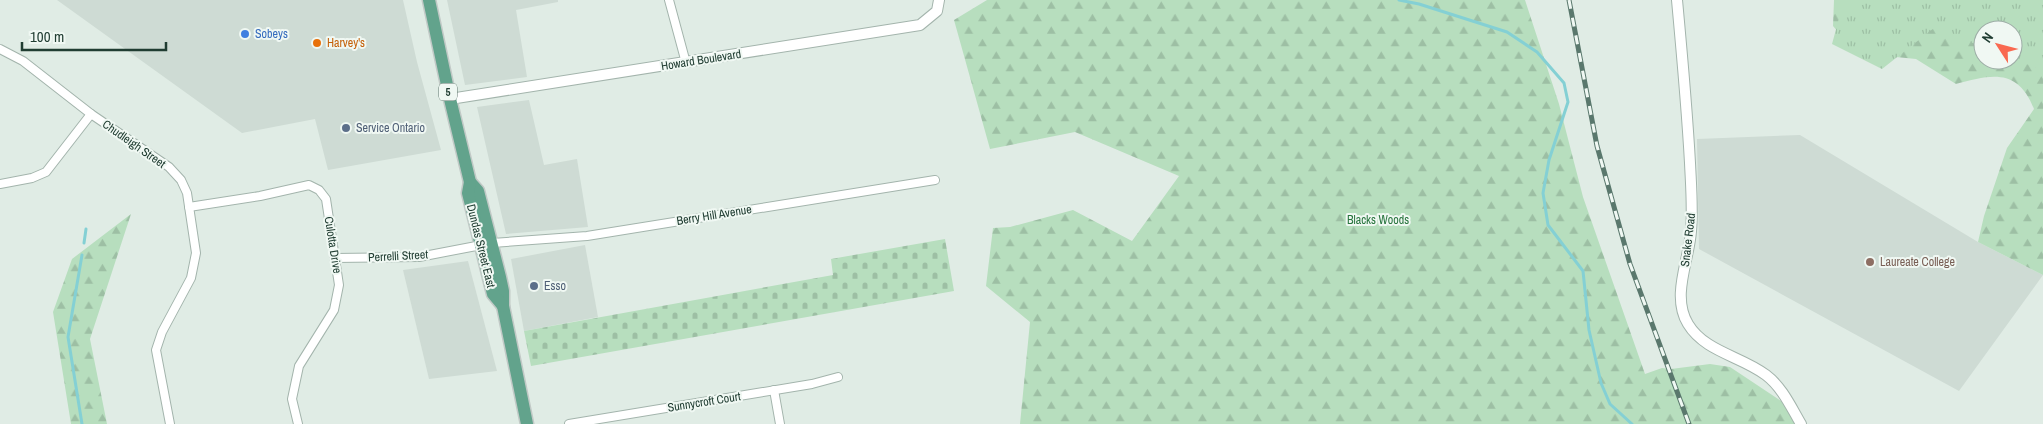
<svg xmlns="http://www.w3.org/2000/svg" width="2043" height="424" viewBox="0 0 2043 424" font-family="'Archivo Narrow',sans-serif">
  <defs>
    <pattern id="forest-firs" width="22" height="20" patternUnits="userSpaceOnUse" patternTransform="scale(1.25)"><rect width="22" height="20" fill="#b7debe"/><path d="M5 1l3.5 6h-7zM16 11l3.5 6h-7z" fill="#9dbfa4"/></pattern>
    <pattern id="cemetery-stones" width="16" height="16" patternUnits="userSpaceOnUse" patternTransform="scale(1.25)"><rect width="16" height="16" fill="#b7debe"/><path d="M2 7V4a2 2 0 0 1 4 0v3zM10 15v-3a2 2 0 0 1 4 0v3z" fill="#9dbfa4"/></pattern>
    <pattern id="park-tufts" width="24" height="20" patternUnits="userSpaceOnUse" patternTransform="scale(1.25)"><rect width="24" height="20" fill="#b7debe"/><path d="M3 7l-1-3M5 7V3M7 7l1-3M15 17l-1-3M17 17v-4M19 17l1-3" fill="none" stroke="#9dbfa4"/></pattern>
  </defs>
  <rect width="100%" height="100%" fill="#e0ece5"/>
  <g fill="#cedbd4">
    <path d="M57 0H403L417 62 441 150 328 170 315 119 242 133Z"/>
    <path d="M447 0H558V2L516 10 527 77 465 85Z"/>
    <path d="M529 100 544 165 577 159 588 227 506 234 477 107Z"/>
    <path d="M1800 135 1978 242 2043 275 1959 391 1699 249 1697 139Z"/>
    <path d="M585 245 598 317 524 331 511 259Z"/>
    <path d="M468 261 497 371 429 379 403 270Z"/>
  </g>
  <g fill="url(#forest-firs)" fill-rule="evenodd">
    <path d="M987 0H1525L1559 104 1583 197 1645 374 1662 368 1671 369 1710 364 1730 367 1784 403 1798 424H1020L1030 322 986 286 993 228 1010 227 1073 210 1132 241 1179 176 1075 132 990 149 954 20Z"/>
    <path d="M1834 0H2043V275L1978 242 1984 216 2007 148 2034 109C2018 68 1992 74 1956 84L1916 59 1856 53 1833 26ZM1983 30H2013V60H1983Z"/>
    <path d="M131 214 90 339 107 424H71L53 312 72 259Z"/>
  </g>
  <path fill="url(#cemetery-stones)" d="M945 239 954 291 531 366 524 331 833 275 831 259Z"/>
  <path fill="url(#park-tufts)" d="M1844 0H2043V70L2013 59V30H1983V47L1934 28 1882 69 1832 44Z"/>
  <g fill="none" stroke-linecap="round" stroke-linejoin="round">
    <g stroke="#84d0d4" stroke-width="3">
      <path d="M1399 0 1419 4 1507 32 1537 52 1564 83 1568 102 1549 160 1543 193 1548 225 1583 271 1589 330 1601 383 1610 404 1632 424"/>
      <path d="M84 243 86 229"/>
      <path d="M82 424 68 337 82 255"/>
    </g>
    <g stroke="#a3b4ac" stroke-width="10">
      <g id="minor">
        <path d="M669 0 686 63"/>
        <path d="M0 49 23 61 91 114 169 167 181 180 187 193 196 253 191 278 162 332 156 350 170 424"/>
        <path d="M0 184 32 178 46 172 91 114"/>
        <path d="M189 207 260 196 309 185 319 190 326 199 339 285 334 310 299 366 292 399 298 424"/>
        <path d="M334 258 419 257 492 243 587 236 935 180"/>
        <path d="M774 390 780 424"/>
        <path d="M569 424 812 384 838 377"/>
      </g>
    </g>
    <g stroke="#a3b4ac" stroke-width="12">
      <g id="tertiary">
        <path d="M1677 0C1682 54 1687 108 1690 163 1691 185 1693 209 1691 231 1689 261 1671 296 1688 324 1705 352 1741 356 1766 375 1782 387 1791 407 1801 424"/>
        <path d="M450 99 920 25 937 11 939 0"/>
      </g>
    </g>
    <g stroke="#c1c9c6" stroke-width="15">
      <g id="primary">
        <path d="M429 0 450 99 470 182 478 191 500 277 503 291V306L527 424"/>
        <path d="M470 182 468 193 493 294 503 306"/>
      </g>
    </g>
    <use href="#minor" stroke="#fff" stroke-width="8"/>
    <use href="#tertiary" stroke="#fff" stroke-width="10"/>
    <use href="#primary" stroke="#62a38c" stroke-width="12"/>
    <g stroke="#5a786d" stroke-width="5">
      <path id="rail" d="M1569 0 1597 146 1630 264 1689 424"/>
    </g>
    <use href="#rail" stroke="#f0f8f3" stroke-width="3" stroke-dasharray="9" stroke-linecap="butt"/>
  </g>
  <circle fill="#3f7fe0" stroke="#f0f8f3" stroke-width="2" cx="245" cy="34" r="5"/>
  <circle fill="#e8710a" stroke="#f0f8f3" stroke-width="2" cx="317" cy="43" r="5"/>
  <g fill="#5c6f8a" stroke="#f0f8f3" stroke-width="2">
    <circle cx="346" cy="128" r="5"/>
    <circle cx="534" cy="286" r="5"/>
  </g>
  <circle fill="#8d6e63" stroke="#f0f8f3" stroke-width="2" cx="1870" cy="262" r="5"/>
  <g text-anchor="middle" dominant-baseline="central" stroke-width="4" stroke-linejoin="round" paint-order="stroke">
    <rect fill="#f0f8f3" stroke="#5e756c" stroke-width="1" x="439" y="83.5" width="18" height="17" rx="4"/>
    <g font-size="11" font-weight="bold" fill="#203d32">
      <text x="448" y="92">5</text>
    </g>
    <g font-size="12" fill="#366cbe" stroke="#f0f8f3" text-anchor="start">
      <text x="255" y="34">Sobeys</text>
    </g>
    <g font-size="12" fill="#c56008" stroke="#f0f8f3" text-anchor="start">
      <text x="327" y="43">Harvey's</text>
    </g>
    <g font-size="12" fill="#203d32" stroke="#f0f8f3">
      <text transform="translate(701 60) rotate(-9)">Howard Boulevard</text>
      <text transform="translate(134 144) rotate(35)">Chudleigh Street</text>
      <text transform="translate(714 215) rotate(-9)">Berry Hill Avenue</text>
      <text transform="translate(1688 240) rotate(-83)">Snake Road</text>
      <text transform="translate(333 245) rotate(81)">Culotta Drive</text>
      <text transform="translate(481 246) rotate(76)">Dundas Street East</text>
      <text transform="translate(398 256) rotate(-3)">Perrelli Street</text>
      <text transform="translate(704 402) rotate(-9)">Sunnycroft Court</text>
    </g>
    <g font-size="12" fill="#4e5e75" stroke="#f0f8f3" text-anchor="start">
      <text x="356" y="128">Service Ontario</text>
      <text x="544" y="286">Esso</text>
    </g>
    <g font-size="12" fill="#28753e" stroke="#f0f8f3">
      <text x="1378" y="220">Blacks Woods</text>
    </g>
    <g font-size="12" fill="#785e54" stroke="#f0f8f3" text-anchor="start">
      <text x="1880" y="262">Laureate College</text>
    </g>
  </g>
  <g transform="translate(1998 45) rotate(306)"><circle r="24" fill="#f0f8f3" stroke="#9dada6"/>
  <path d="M0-4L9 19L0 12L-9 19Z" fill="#f96950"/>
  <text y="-8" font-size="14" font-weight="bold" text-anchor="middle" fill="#203d32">N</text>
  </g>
  <path d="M22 42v8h144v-8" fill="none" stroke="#203d32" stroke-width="2.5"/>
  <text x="30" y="42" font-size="15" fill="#203d32" stroke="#f0f8f3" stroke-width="4" paint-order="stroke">100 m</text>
</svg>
